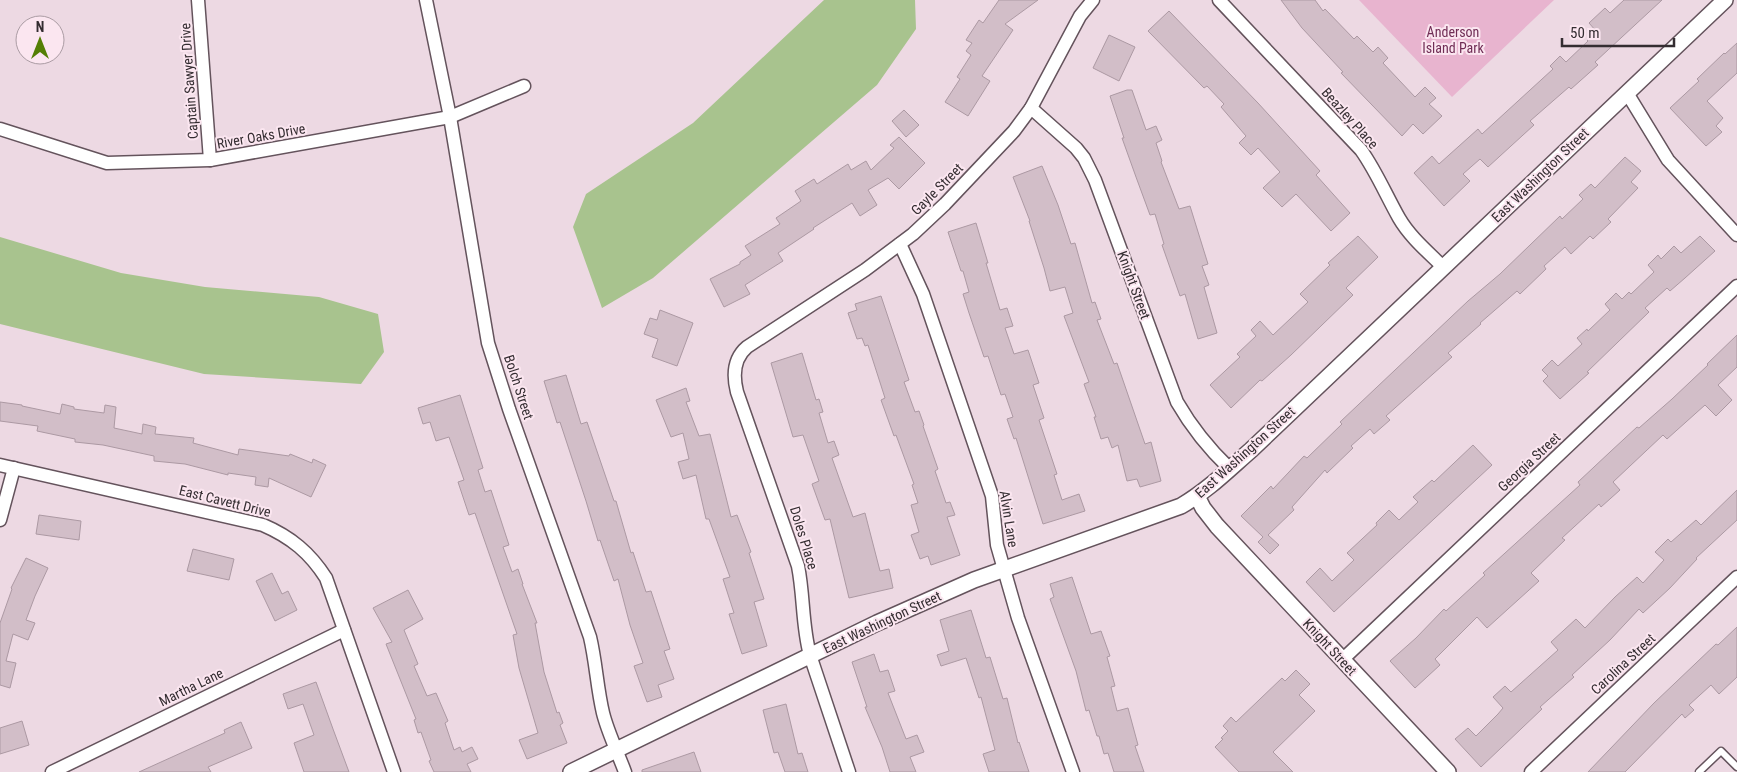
<svg xmlns="http://www.w3.org/2000/svg" width="1737" height="772" viewBox="0 0 1737 772" font-family="'Roboto Condensed',sans-serif">
  <rect width="100%" height="100%" fill="#edd9e3"/>
  <path fill="#e8b4cf" d="M1359 0H1554L1452 97Z"/>
  <g fill="#a8c38e">
    <path d="M824 0H915L916 29 877 85 653 278 602 308 573 227 586 194 693 123Z"/>
    <path d="M0 237 121 273 205 287 319 297 378 314 384 352 361 384 204 374 0 324Z"/>
  </g>
  <g fill="#d2bec8" stroke="#ac99a3">
    <path d="M999 0H1038L1005 24 1013 30 982 76 990 81 968 116 945 102 960 79 957 77 971 55 966 51 972 43 966 40 979 20 983 23Z"/>
    <path d="M1281 0H1315L1323 11 1325 9 1354 39 1357 36 1373 52 1378 47 1388 58 1383 63 1415 97 1425 87 1436 98 1429 104 1442 116 1423 134 1413 124 1402 136 1341 73 1343 72 1302 28Z"/>
    <path d="M1624 0H1662L1595 62 1598 65 1571 89 1569 87 1530 121 1534 125 1488 167 1480 159 1463 174 1470 181 1444 206 1414 173 1432 156 1439 164 1478 129 1482 134 1553 69 1550 66 1560 56 1566 62 1588 41 1587 40 1596 31 1589 23 1605 8 1610 13Z"/>
    <path d="M1169 11 1258 103 1320 171 1316 175 1350 213 1331 231 1296 194 1282 207 1263 188 1280 172 1258 148 1251 155 1239 143 1246 136 1221 107 1224 104 1207 86 1204 88 1148 31Z"/>
    <path d="M1109 35 1135 47 1119 81 1093 68Z"/>
    <path d="M1737 43V73L1707 101 1723 118 1716 126 1722 132 1706 146 1670 108 1699 81 1697 79 1724 53 1725 54Z"/>
    <path d="M1127 90H1132L1146 130 1156 126 1162 140 1156 143 1162 161 1161 162 1179 209 1190 206 1208 264 1202 266 1209 285 1204 287 1217 333 1198 339 1185 294 1180 296 1162 245 1164 244 1155 214 1150 215 1136 177 1122 138H1124L1110 96Z"/>
    <path d="M904 110 919 125 906 137 892 121Z"/>
    <path d="M899 137 925 163 899 189 888 178 868 190 877 205 860 216 852 203 813 228 814 229 778 253 783 261 745 285 750 294 724 307 710 279 740 264V262L751 255 745 246 780 224 776 218 801 201 795 191 814 179 817 184 848 164 851 170 866 161 871 170 894 148 890 145Z"/>
    <path d="M1625 157 1641 171 1631 182 1638 188 1608 219 1611 222 1593 239 1590 236 1571 254 1565 247 1544 266 1546 269 1520 294 1517 291 1480 323 1481 324 1448 353 1452 357 1386 416 1390 420 1374 434 1370 429 1351 446 1353 448 1327 473 1325 470 1292 507 1294 510 1268 535 1279 545 1270 554 1258 542 1263 537 1241 516 1271 486 1273 489 1304 456 1307 458 1342 424 1340 422 1468 301 1500 274 1560 216 1562 219 1583 199 1579 195 1591 184 1595 188Z"/>
    <path d="M1042 166 1058 205 1071 244 1075 243 1092 303 1095 302 1101 319 1097 320 1114 364 1117 363 1145 444 1151 442 1161 481 1140 487 1137 479 1127 481 1118 445 1112 448 1108 437 1101 439 1094 417H1096L1084 384 1089 382 1064 316 1073 313 1065 287 1050 291 1044 268 1029 221H1030L1013 177Z"/>
    <path d="M976 223 988 263H986L1000 310 1007 308 1013 326 1005 328 1014 354 1028 350 1039 383 1033 385 1044 418 1039 420 1057 474 1054 475 1062 500 1079 494 1085 511 1043 524 1016 438 1014 439 1007 419 1013 417 1005 394 1001 395 988 356 984 357 969 313 963 294 969 292 963 271H961L948 232Z"/>
    <path d="M1358 236 1378 257 1346 288 1353 295 1291 355 1262 381 1260 380 1231 408 1210 385 1240 357 1237 354 1256 336 1251 330 1260 321 1273 335 1308 302 1300 294 1330 265 1328 263Z"/>
    <path d="M1700 236 1715 251 1685 278 1670 291 1667 288 1645 308 1649 312 1587 372 1589 373 1560 399 1543 381 1548 376 1542 370 1552 360 1558 366 1582 344 1577 338 1587 329 1588 331 1610 310 1605 304 1616 293 1622 299 1629 292 1631 294 1654 272 1648 265 1658 255 1661 259 1674 246 1681 253Z"/>
    <path d="M881 296 909 380 904 382 915 412 919 411 924 425 923 426 938 469 935 471 946 503 950 502 955 515 947 517 960 555 931 565 928 556 920 559 911 535 919 532 911 505 918 503 912 485 914 484 896 435 894 436 881 400 885 398 868 345 865 346 862 338 857 339 848 313 857 310 855 304Z"/>
    <path d="M660 310 693 323 677 366 652 357 658 339 644 334 650 318 657 320Z"/>
    <path d="M1737 335V367L1718 385 1732 400 1716 416 1705 405 1667 439 1663 435 1613 482 1620 490 1601 507 1599 504 1562 538 1565 540 1531 573 1539 581 1487 628 1477 617 1435 659 1440 665 1415 688 1390 661 1416 638 1444 609 1446 611 1485 575 1483 573 1580 485 1578 482 1610 452 1637 427 1639 428 1672 399 1708 365 1707 364Z"/>
    <path d="M802 353 816 400 819 399 823 412 819 413 828 443 834 441 839 455 832 458 853 517 865 513 880 571 889 569 893 588 849 598 830 519 825 520 812 484 819 481 803 435 793 437 771 363Z"/>
    <path d="M566 375 581 424 587 422 614 501H616L631 553 633 552 646 592 651 591 670 649 664 651 674 679 658 685 662 697 647 702 634 666 643 663 630 625 618 579 614 581 600 540 598 541 586 501 560 422 557 423 544 381Z"/>
    <path d="M686 388 690 401 686 402 699 436 710 434 731 517 737 515 751 552 749 553 764 599 754 602 767 646 742 654 729 614 734 613 723 579 730 577 709 519H706L696 475 683 479 678 462 689 459 683 433 671 437 656 400Z"/>
    <path d="M460 395 483 468 478 470 485 492 491 490 509 545 503 547 512 572 518 569 523 584H522L537 623H535L544 672 557 713 559 712 563 723 560 725 567 743 527 759 519 740 538 733 519 668 513 635 517 634 475 513 469 515 458 482 464 480 449 437 436 441 430 422 423 424 418 408Z"/>
    <path d="M0 402 22 405V406L60 414 62 404 74 407V409L104 413 105 405 116 407 114 428 142 434 143 424 156 427 155 434 194 438 193 443 238 455 239 449 289 456 290 454 312 463 313 459 326 465 311 497 269 478 268 487 255 485 256 477 228 473V475L185 464 154 461V456L103 445 75 442V439L37 431 38 426 0 421Z"/>
    <path d="M1473 445 1492 465 1334 612 1306 582 1320 568 1332 581 1354 560 1347 553 1377 525 1376 523 1389 510 1399 520 1418 502 1413 497 1432 480 1434 482Z"/>
    <path d="M1737 490V520L1696 558 1697 559 1670 588 1643 613 1639 609 1610 640 1572 675 1574 677 1540 707 1542 709 1481 767 1455 739 1468 728 1476 736 1498 714 1503 708 1493 697 1505 686 1511 692 1558 650 1551 642 1576 619 1585 628 1615 597 1637 577 1643 583 1664 560 1655 552 1668 539 1671 542 1696 520 1701 525Z"/>
    <path d="M39 515 81 521 79 540 36 534Z"/>
    <path d="M193 549 234 559 229 580 187 571Z"/>
    <path d="M26 558 48 568 35 596 26 620 35 623 28 640 13 634 6 661 16 663 10 688 0 685V623L12 589 11 588Z"/>
    <path d="M272 573 282 594 288 591 297 610 275 621 256 581Z"/>
    <path d="M1072 577 1091 634 1101 631 1110 656 1107 657 1115 686 1111 687 1117 711 1128 708 1138 745 1135 746 1144 772H1114L1108 753 1104 754 1099 736H1097L1089 710 1086 711 1076 671 1050 599 1054 597 1050 584Z"/>
    <path d="M408 590 423 619 404 630 418 664 414 666 427 696 436 693 448 721 445 723 454 750 460 747 462 752 472 747 478 759 467 764 471 772H434L429 761 431 760 421 732 418 733 414 720 416 719 386 644 392 642 373 608Z"/>
    <path d="M971 610 986 658 990 657 1003 699 1007 698 1018 743 1019 742 1029 772H989L983 754 995 750 981 697 979 698 966 658 941 666 937 655 949 651 940 620Z"/>
    <path d="M1737 627V677L1719 694 1711 685 1689 705 1694 710 1685 718 1682 714 1625 772H1588L1654 703 1716 644 1718 645Z"/>
    <path d="M874 654 880 672 888 670 895 691 888 693 906 739 917 735 924 752 910 757 916 772H890L882 747 865 707H867L852 662Z"/>
    <path d="M1296 670 1310 684 1299 695 1315 711 1273 752 1293 772H1239L1215 747 1223 739 1221 738 1228 731 1223 726 1231 717 1236 722 1282 678 1285 681Z"/>
    <path d="M316 682 333 729 349 772H304L294 743 314 735 303 704 288 709 283 694Z"/>
    <path d="M786 704 798 754 802 753 808 772H785L778 752 774 753 763 710Z"/>
    <path d="M22 721 29 745 0 754V728Z"/>
    <path d="M241 722 252 748 208 767 211 772H139L225 733 224 730Z"/>
    <path d="M694 752 701 772H642V770Z"/>
  </g>
  <g fill="none" stroke-linecap="round" stroke-linejoin="round">
    <g stroke="#64535c" stroke-width="9">
      <path id="service" d="M1699 772 1721 751 1737 767"/>
    </g>
    <g stroke="#64535c" stroke-width="15">
      <g id="minor">
        <path d="M198 0 210 160"/>
        <path d="M426 0 450 117 488 343 509 409 590 637C596 662 597 688 603 713 608 733 618 753 625 772"/>
        <path d="M1219 0 1361 150C1376 171 1386 195 1399 218 1410 237 1428 252 1443 267"/>
        <path d="M1627 93 1668 160 1737 235"/>
        <path d="M1031 108 1076 148 1084 158 1095 180 1177 402C1192 428 1208 448 1230 469"/>
        <path d="M0 129 107 163 210 160 450 117 524 86"/>
        <path d="M900 244 923 294 992 496 997 545 1018 618 1073 772"/>
        <path d="M0 465 263 525C291 537 310 553 326 578L394 772"/>
        <path d="M0 520 14 468"/>
        <path d="M1342 660 1737 286"/>
        <path d="M52 772 344 630"/>
        <path d="M849 772 810 655C802 626 804 596 798 566L737 392C733 376 733 359 747 347L865 270 913 234 945 204 1014 131 1031 108 1080 16 1093 0"/>
        <path d="M1531 772 1737 577"/>
      </g>
    </g>
    <g stroke="#64535c" stroke-width="18">
      <g id="tertiary">
        <path d="M1197 496 1203 508 1217 526 1448 772"/>
        <path d="M571 772 877 623 974 580 1181 506C1207 491 1228 470 1251 450L1725 0"/>
      </g>
    </g>
    <use href="#service" stroke="#fff" stroke-width="6"/>
    <use href="#minor" stroke="#fff" stroke-width="12"/>
    <use href="#tertiary" stroke="#fff" stroke-width="15"/>
  </g>
  <g text-anchor="middle" dominant-baseline="central" stroke-width="4" stroke-linejoin="round" paint-order="stroke">
    <g font-size="14" fill="#702d55" stroke="#fbe6f0">
      <text x="1453" y="32">Anderson<tspan x="1453" dy="16">Island Park</tspan></text>
    </g>
    <g font-size="14" fill="#342d31" stroke="#fbe6f0">
      <text transform="translate(189 81) rotate(-94)">Captain Sawyer Drive</text>
      <text transform="translate(1350 118) rotate(48)">Beazley Place</text>
      <text transform="translate(261 136) rotate(-10)">River Oaks Drive</text>
      <text transform="translate(1540 175) rotate(-44)">East Washington Street</text>
      <text transform="translate(937 189) rotate(-45)">Gayle Street</text>
      <text transform="translate(1134 285) rotate(70)">Knight Street</text>
      <text transform="translate(519 387) rotate(72)">Bolch Street</text>
      <text transform="translate(1245 452) rotate(-42)">East Washington Street</text>
      <text transform="translate(1529 462) rotate(-43)">Georgia Street</text>
      <text transform="translate(225 501) rotate(14)">East Cavett Drive</text>
      <text transform="translate(1009 519) rotate(81)">Alvin Lane</text>
      <text transform="translate(804 538) rotate(73)">Doles Place</text>
      <text transform="translate(882 622) rotate(-25)">East Washington Street</text>
      <text transform="translate(1330 647) rotate(47)">Knight Street</text>
      <text transform="translate(1623 664) rotate(-43)">Carolina Street</text>
      <text transform="translate(191 687) rotate(-26)">Martha Lane</text>
    </g>
  </g>
  <g transform="translate(40 40)"><circle r="24" fill="#fbe6f0" stroke="#ab9ca4"/>
  <path d="M0-4L9 19L0 12L-9 19Z" fill="#547f05"/>
  <text y="-8" font-size="14" font-weight="bold" text-anchor="middle" fill="#342d31">N</text>
  </g>
  <path d="M1562 38v8h112v-8" fill="none" stroke="#342d31" stroke-width="2.5"/>
  <text x="1570" y="38" font-size="15" fill="#342d31" stroke="#fbe6f0" stroke-width="4" paint-order="stroke">50 m</text>
</svg>
